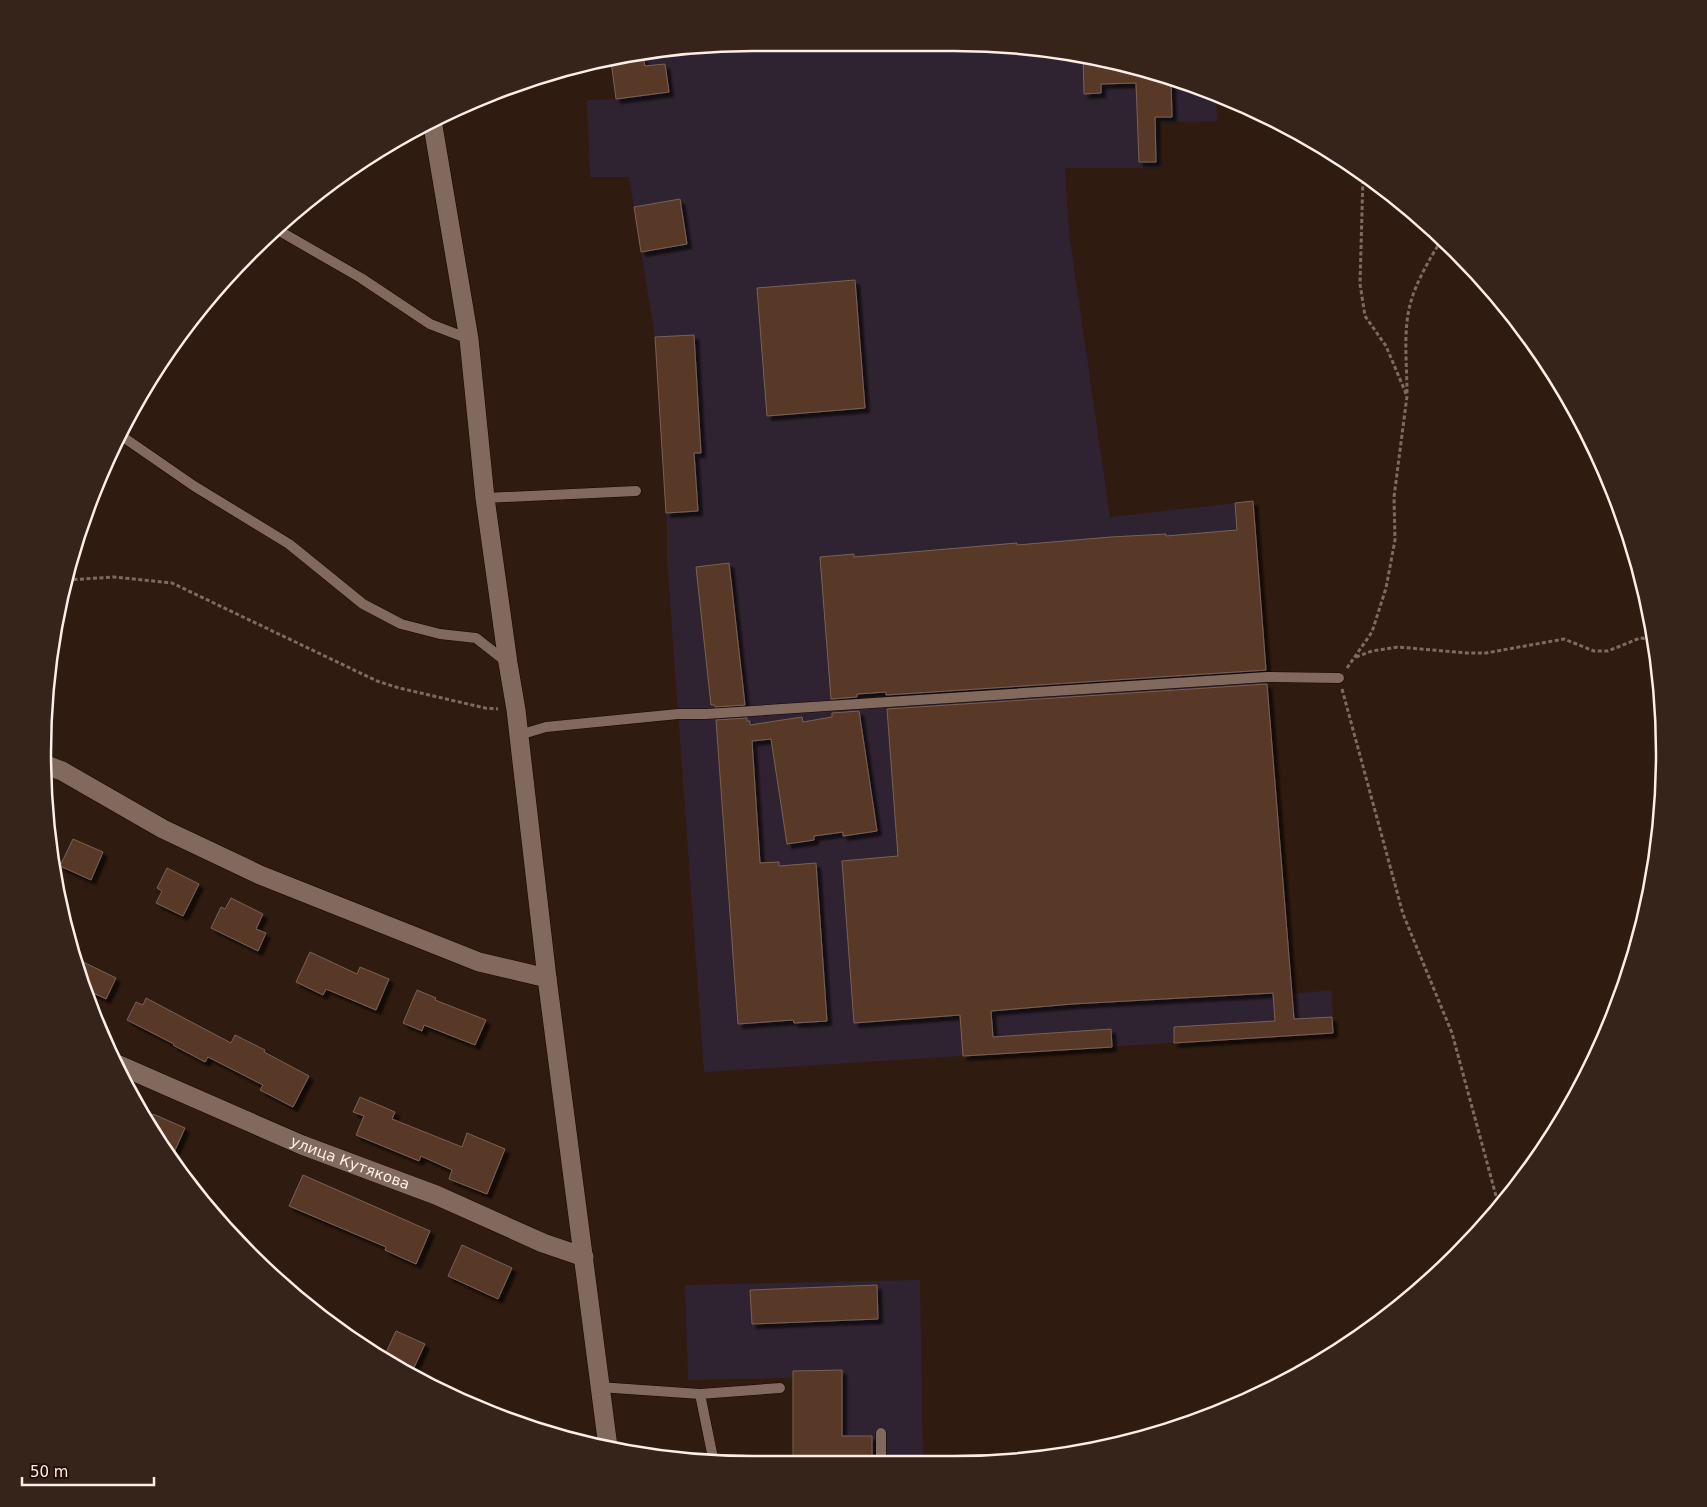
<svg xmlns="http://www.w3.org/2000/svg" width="1707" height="1507" viewBox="0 0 1707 1507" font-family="'DejaVu Sans',sans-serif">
  <defs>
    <filter id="shadow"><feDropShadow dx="4.5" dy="4.5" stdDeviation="1" flood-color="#0009"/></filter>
  </defs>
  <rect width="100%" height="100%" fill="#2f1b10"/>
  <g fill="#2f2331">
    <path d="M754 43 1000 44 1092 56 1216 94 1217 121 1158 123 1161 168H1065L1069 233 1110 517 1253 501 1292 994 1332 990 1333 1033 704 1072 667 559V524L655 337 629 177H590L587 100 616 99 611 61Z"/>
    <path d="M920 1280 923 1463H793V1378L688 1380 685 1285Z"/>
  </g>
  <g fill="#593725" stroke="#7a6155" filter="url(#shadow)">
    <path d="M1083 55 1092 56 1171 80 1172 117H1155L1156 162H1139L1136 83 1101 84V93L1084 94Z"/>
    <path d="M643 57 645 66 665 64 669 92 616 99 611 61Z"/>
    <path d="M680 199 687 244 641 252 634 207Z"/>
    <path d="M855 280 865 408 767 416 757 288Z"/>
    <path d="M694 335 701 453H694L698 511 666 513 655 337Z"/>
    <path d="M1253 501 1266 670 886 695V692L857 694V697L831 699 820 557 854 554V557L1017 543V545L1111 537 1166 534V536L1237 530 1235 503Z"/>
    <path d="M729 563 745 705 715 707V705H711L696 567Z"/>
    <path d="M1267 684 1294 1019 1332 1017 1333 1033 1174 1043V1027L1275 1021 1273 993 1072 1004 991 1011 993 1037 1111 1029 1112 1047 963 1056 960 1015 854 1023 842 861 898 856 887 709Z"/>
    <path d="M859 711 877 831 843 836V832L814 836V840L787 844 771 739 752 741 760 863 779 862V866L816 863 827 1021 794 1023 793 1020 738 1024 716 720 747 718V721H750V725L802 717 803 722 832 717V713Z"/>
    <path d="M73 839 103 852 91 880 60 866Z"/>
    <path d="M167 868 199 884 183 916 156 903 162 891 157 888Z"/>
    <path d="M231 898 263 914 256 929 266 933 258 951 211 928 221 907 225 909Z"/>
    <path d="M310 952 357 974 360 967 389 979 376 1010 326 989 323 995 296 982Z"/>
    <path d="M75 958 116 978 106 999 89 991Z"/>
    <path d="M417 990 436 998 435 1000 486 1020 475 1045 424 1025 422 1031 403 1023Z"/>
    <path d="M146 998 231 1043 235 1035 265 1050 264 1052 309 1076 293 1107 260 1090 263 1085 208 1057 205 1062 173 1045 174 1044 127 1020 136 1002 143 1005Z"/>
    <path d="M360 1097 395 1112 392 1119 462 1147 467 1133 505 1149 487 1194 449 1179 452 1170 421 1156 419 1161 356 1135 364 1116 353 1112Z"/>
    <path d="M153 1114 185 1128 172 1157 149 1124Z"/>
    <path d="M303 1175 430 1231 416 1264 385 1250 386 1247 289 1206Z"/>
    <path d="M462 1245 512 1268 498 1299 448 1276Z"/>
    <path d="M877 1285 878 1319 752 1324 750 1290Z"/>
    <path d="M396 1331 425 1344 411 1374 384 1357Z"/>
    <path d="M842 1370V1436H872V1463H793V1371Z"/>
  </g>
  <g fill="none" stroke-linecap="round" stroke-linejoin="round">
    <g stroke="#160500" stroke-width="11">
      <g id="lane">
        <path d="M276 229 361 278 430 324 469 339"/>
        <path d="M123 437 194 486 289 544 363 604 401 624 440 634 476 638 508 663"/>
        <path d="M485 498 636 491"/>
        <path d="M519 735 546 727 678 714H706L1267 677 1339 678"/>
        <path d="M599 1387 700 1394 780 1388"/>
        <path d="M700 1394 714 1463"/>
        <path d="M881 1433V1463"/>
      </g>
    </g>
    <g stroke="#160500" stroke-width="20">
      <g id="street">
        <path d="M432 120 469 339 485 498 508 663 516 710 547 978 608 1447"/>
        <path d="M46 765 62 771 163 829 260 875 479 962 547 978"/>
        <path id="s1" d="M119 1065 302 1145 436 1195 543 1243 584 1257"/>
      </g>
    </g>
    <g stroke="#7d6b61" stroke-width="3" stroke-dasharray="4 2.5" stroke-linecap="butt">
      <path d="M1407 393C1407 365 1403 332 1410 305 1415 284 1430 258 1442 239"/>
      <path d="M67 580 114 577 172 583 377 681 399 688 485 708 498 709"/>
      <path d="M1356 657 1372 651 1398 647 1467 653H1486L1564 639 1594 651H1608L1640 638 1652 639"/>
      <path d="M1347 668 1372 632 1386 588 1395 540 1394 497 1407 396 1386 346 1365 316 1360 284 1363 176"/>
      <path d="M1342 689 1403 914 1452 1033 1499 1207"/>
    </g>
    <use href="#lane" stroke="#82695d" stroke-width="10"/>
    <use href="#street" stroke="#82695d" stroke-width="19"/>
  </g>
  <g text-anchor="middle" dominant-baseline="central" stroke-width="4" stroke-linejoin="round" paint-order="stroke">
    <g font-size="15" fill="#fceee7" stroke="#251108">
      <text stroke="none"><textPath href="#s1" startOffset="251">улица Кутякова</textPath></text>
    </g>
  </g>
  <path d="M0 0H1707V1507H0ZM753 51H954A702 702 0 0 1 1656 753V754A702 702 0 0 1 954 1456H753A702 702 0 0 1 51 754V753A702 702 0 0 1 753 51Z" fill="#36231a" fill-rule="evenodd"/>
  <path fill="none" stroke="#fceee7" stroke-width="2.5" d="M753 51H954A702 702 0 0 1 1656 753V754A702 702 0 0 1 954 1456H753A702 702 0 0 1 51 754V753A702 702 0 0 1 753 51Z"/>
  <path d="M22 1477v8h132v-8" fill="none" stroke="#fceee7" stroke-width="2.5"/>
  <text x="30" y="1477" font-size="15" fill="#fceee7" stroke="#251108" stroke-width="4" paint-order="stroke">50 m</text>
</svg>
